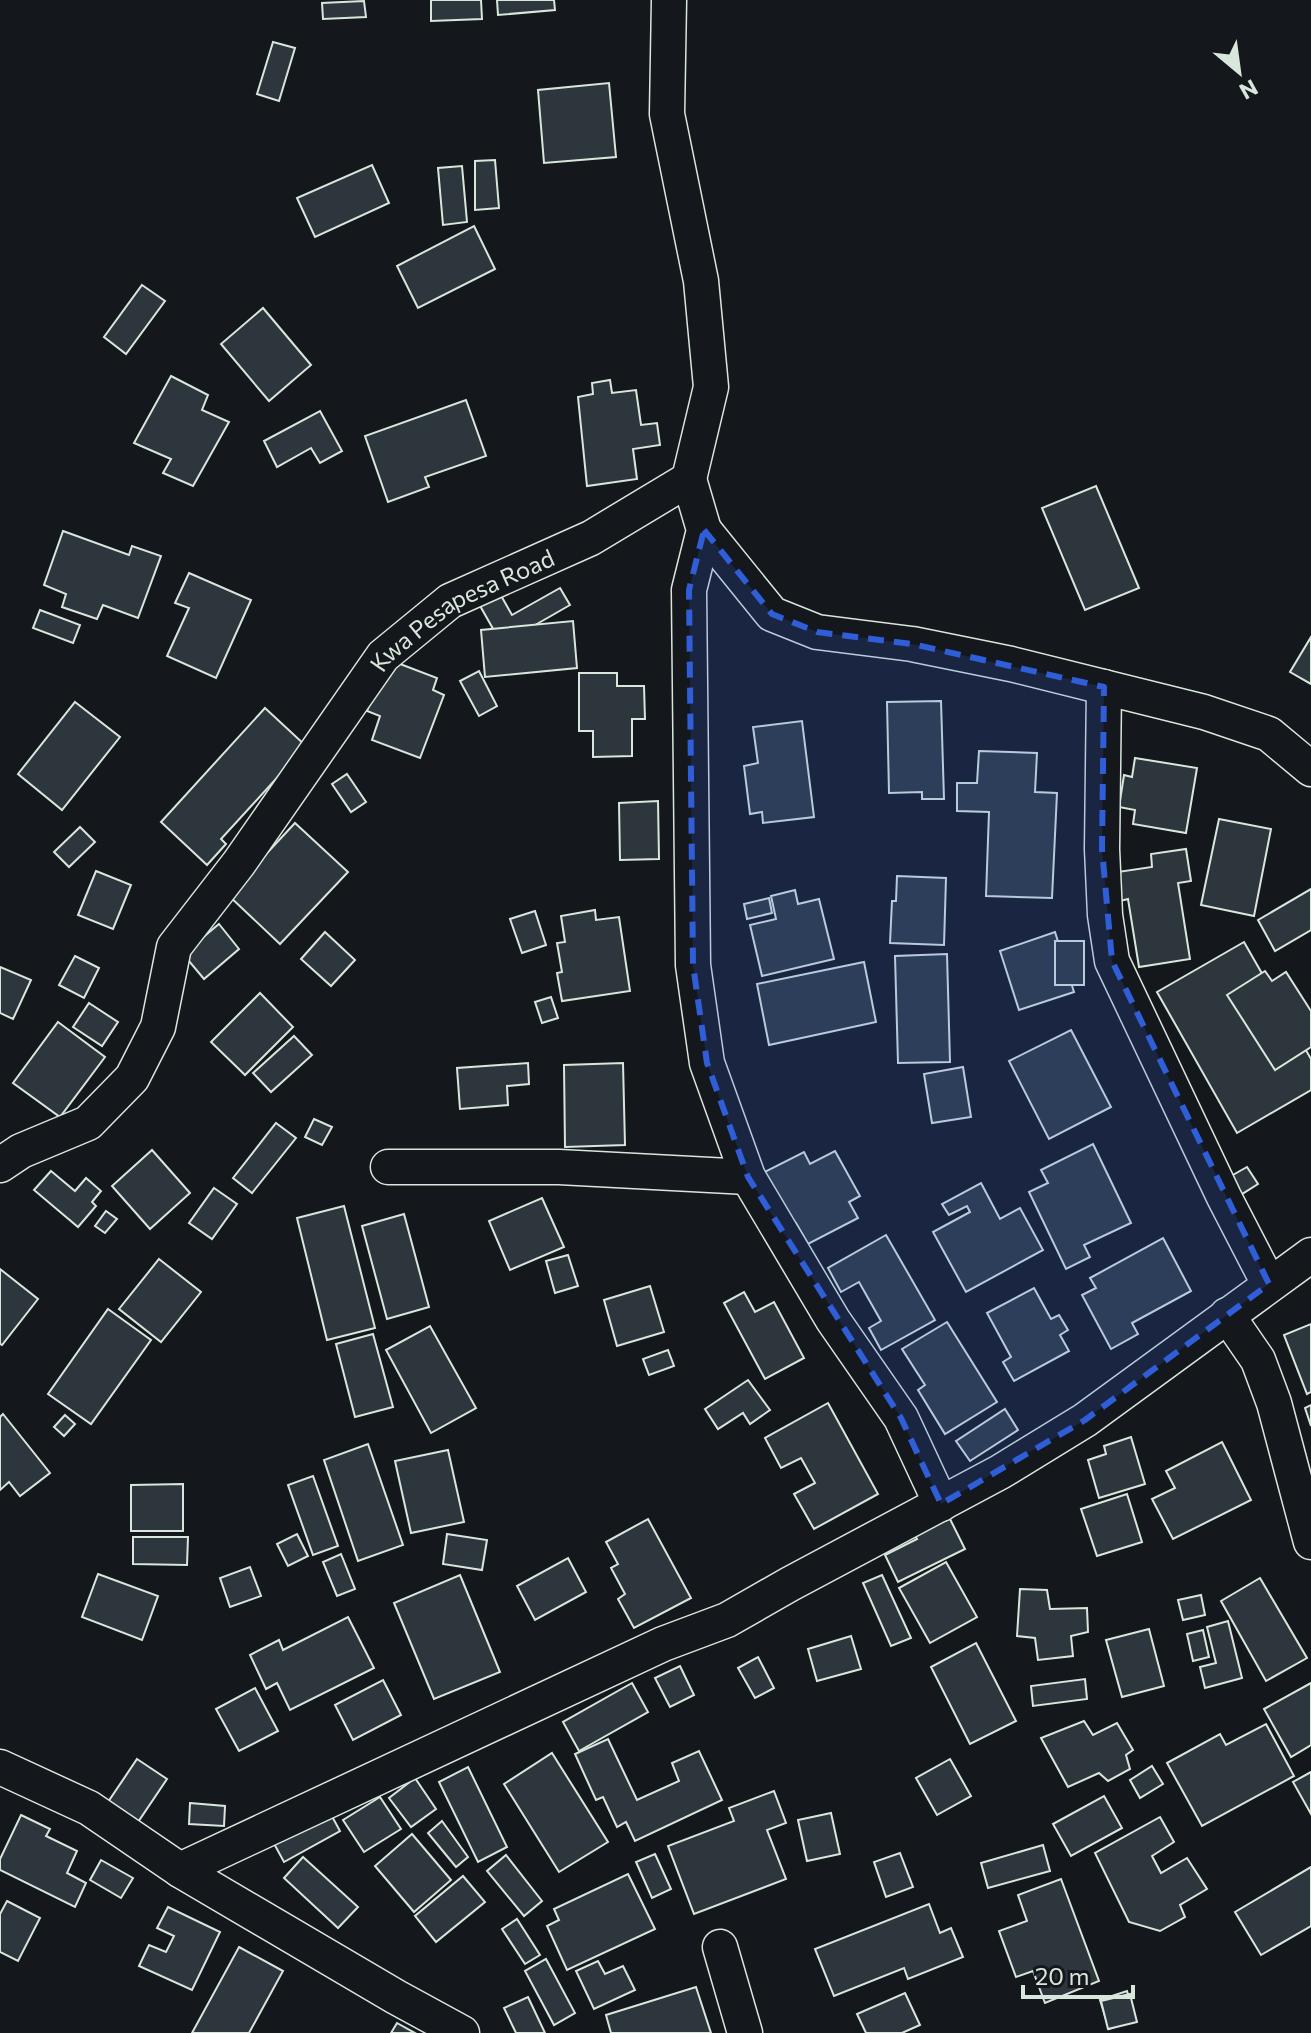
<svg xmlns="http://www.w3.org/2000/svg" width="1311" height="2033" viewBox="0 0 1311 2033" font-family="Commissioner,sans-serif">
  <rect width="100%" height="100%" fill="#14181c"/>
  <g fill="#2c363c" stroke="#d8e6dc" stroke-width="2">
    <path d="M431 0H481L482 19 431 21Z"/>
    <path d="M497 0H554L555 10 498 15Z"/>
    <path d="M364 1 366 17 323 19 322 3Z"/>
    <path d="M273 42 295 48 279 101 257 94Z"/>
    <path d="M609 83 616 157 544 163 538 90Z"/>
    <path d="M495 160 499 208 475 210V161Z"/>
    <path d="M372 165 389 203 315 237 297 198Z"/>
    <path d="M462 166 467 222 443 225 438 168Z"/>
    <path d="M474 226 495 269 418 308 397 266Z"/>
    <path d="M142 285 165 301 126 354 104 337Z"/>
    <path d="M263 308 311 365 269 401 221 344Z"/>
    <path d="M171 376 208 395 202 410 229 422 193 486 163 473 171 459 134 443Z"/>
    <path d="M610 380 612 393 636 390 641 425 657 423 660 445 633 449 637 479 587 486 578 397 593 394 592 383Z"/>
    <path d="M466 400 486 456 425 477 429 487 388 502 365 436Z"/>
    <path d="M320 411 342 451 320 463 311 448 277 467 264 441Z"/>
    <path d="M1096 486 1139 588 1085 610 1042 508Z"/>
    <path d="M63 531 129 555 132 546 161 556 138 618 103 605 97 619 62 607 66 594 44 585Z"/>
    <path d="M189 573 251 600 216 678 167 656 189 608 175 603Z"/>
    <path d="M560 588 570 605 523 632 535 651 513 664 479 604 499 592 512 615Z"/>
    <path d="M40 610 80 625 73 643 33 628Z"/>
    <path d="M573 621 577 668 485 677 481 630Z"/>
    <path d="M1311 637V684L1290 672Z"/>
    <path d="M387 659 437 678 433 690 444 695 420 758 372 740 380 716 367 711Z"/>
    <path d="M479 671 497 706 479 716 460 681Z"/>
    <path d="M579 673H617V686H644L645 719H632V756L593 757V731H579Z"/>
    <path d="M941 701 944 799H922V792L889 793 887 702Z"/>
    <path d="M75 702 120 737 62 810 18 774Z"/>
    <path d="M265 708 306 746 221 839 226 844 207 865 161 822Z"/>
    <path d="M802 721 814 817 763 823 762 812 750 814 744 766 758 763 753 727Z"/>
    <path d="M979 751 1037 753 1035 792 1057 793 1052 898 986 896 989 812 957 811V783H977Z"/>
    <path d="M1135 758 1197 768 1186 833 1133 824 1135 810 1119 807 1124 775 1132 777Z"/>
    <path d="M347 774 366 802 351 812 332 784Z"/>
    <path d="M658 801 659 859 620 860 619 803Z"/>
    <path d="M1219 819 1271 829 1254 916 1201 905Z"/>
    <path d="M295 823 348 872 280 944 228 895Z"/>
    <path d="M80 827 95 842 69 867 54 852Z"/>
    <path d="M1186 849 1191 881 1178 883 1190 959 1139 967 1128 899 1116 902 1111 873 1152 867 1151 854Z"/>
    <path d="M96 871 131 885 113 929 78 915Z"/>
    <path d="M897 876 946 878 944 945 890 943 892 901H896Z"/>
    <path d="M1311 889V930L1275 951 1258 920Z"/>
    <path d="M795 890 798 904 819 899 834 959 762 976 750 925 776 919 771 896Z"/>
    <path d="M769 898 772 913 747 919 744 904Z"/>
    <path d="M595 910 596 920 619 917 630 991 562 1001 557 973 562 972 557 943 565 942 561 916Z"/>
    <path d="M535 911 546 945 522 953 510 919Z"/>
    <path d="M219 924 239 949 204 979 183 954Z"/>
    <path d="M325 932 355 960 331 986 301 959Z"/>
    <path d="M1055 932 1074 992 1019 1010 1000 951Z"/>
    <rect x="1055" y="941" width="29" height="44"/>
    <path d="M1244 942 1311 1059V1090L1237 1133 1157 992Z"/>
    <path d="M947 954 950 1062 898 1063 895 956Z"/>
    <path d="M75 956 99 968 84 998 59 985Z"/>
    <path d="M864 962 876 1022 769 1045 757 984Z"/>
    <path d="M0 967 31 980 13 1019 0 1013Z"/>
    <path d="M1265 971 1272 981 1286 972 1311 1011V1047L1275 1070 1227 995Z"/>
    <path d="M260 993 293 1027 245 1075 211 1042Z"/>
    <path d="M551 997 558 1018 542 1023 535 1002Z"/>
    <path d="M89 1003 118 1022 102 1046 73 1027Z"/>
    <path d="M58 1022 105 1057 60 1117 13 1083Z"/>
    <path d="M1071 1030 1111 1107 1049 1139 1009 1061Z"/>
    <path d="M294 1036 312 1055 271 1092 253 1073Z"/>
    <path d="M528 1063 529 1084 507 1086 508 1105 460 1109 457 1068Z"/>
    <path d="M623 1063 625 1145 565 1147 564 1065Z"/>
    <path d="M963 1067 971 1117 932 1123 924 1074Z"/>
    <path d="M314 1119 332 1127 322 1145 305 1137Z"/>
    <path d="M276 1123 296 1138 252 1193 233 1178Z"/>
    <path d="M1093 1144 1131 1223 1084 1245 1090 1257 1066 1269 1029 1192 1048 1183 1041 1170Z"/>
    <path d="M152 1150 190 1193 150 1229 112 1186Z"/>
    <path d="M835 1151 860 1196 849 1202 858 1218 808 1244 796 1223 783 1230 755 1177 804 1152 810 1164Z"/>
    <path d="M1247 1167 1258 1184 1242 1194 1231 1176Z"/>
    <path d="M51 1171 75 1191 86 1178 101 1191 92 1202 96 1206 78 1227 34 1190Z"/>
    <path d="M981 1183 1000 1219 1020 1208 1043 1250 966 1292 933 1232 970 1212 967 1206 949 1215 942 1204Z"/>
    <path d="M214 1188 237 1204 212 1239 189 1223Z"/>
    <path d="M542 1198 564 1247 510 1270 489 1221Z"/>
    <path d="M344 1206 375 1328 327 1340 297 1218Z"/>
    <path d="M106 1211 117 1219 105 1233 95 1226Z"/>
    <path d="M404 1214 429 1307 387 1319 362 1226Z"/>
    <path d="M886 1235 935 1320 881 1350 869 1328 881 1321 859 1282 841 1292 828 1268Z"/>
    <path d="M1163 1238 1191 1291 1132 1323 1138 1334 1111 1349 1082 1295 1096 1288 1090 1278Z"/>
    <path d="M568 1255 578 1286 555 1293 546 1261Z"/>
    <path d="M159 1259 201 1292 161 1342 119 1309Z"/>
    <path d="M0 1269 38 1299 2 1345 0 1344Z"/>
    <path d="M650 1286 664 1332 617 1346 604 1300Z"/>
    <path d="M1034 1288 1051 1319 1059 1315 1068 1330 1060 1335 1069 1351 1014 1381 1003 1362 1011 1357 987 1313Z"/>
    <path d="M744 1292 755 1312 774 1302 804 1358 765 1379 724 1303Z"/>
    <path d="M108 1309 151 1340 91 1424 48 1394Z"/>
    <path d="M947 1322 997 1402 945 1434 918 1390 925 1385 902 1349Z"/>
    <path d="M1311 1324V1392L1307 1394 1284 1335Z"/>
    <path d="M430 1326 476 1408 431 1433 386 1350Z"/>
    <path d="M373 1334 393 1407 355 1417 336 1344Z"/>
    <path d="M668 1350 674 1366 649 1375 643 1359Z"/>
    <path d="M748 1380 770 1410 750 1424 743 1413 718 1429 705 1409Z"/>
    <path d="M828 1403 878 1494 814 1529 794 1494 815 1483 801 1458 781 1468 765 1438Z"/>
    <path d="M1311 1405V1426L1305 1408Z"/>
    <path d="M1005 1409 1018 1430 970 1461 956 1441Z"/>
    <path d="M3 1414 50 1473 20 1496 9 1482 0 1490V1417Z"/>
    <path d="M65 1415 75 1424 64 1436 54 1427Z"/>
    <path d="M1131 1437 1145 1484 1099 1498 1088 1460 1106 1454 1104 1446Z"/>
    <path d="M1222 1442 1251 1500 1173 1539 1152 1499 1175 1488 1166 1471Z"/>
    <path d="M368 1444 403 1545 358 1561 324 1460Z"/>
    <path d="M448 1450 464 1522 411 1533 395 1461Z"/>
    <path d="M313 1476 338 1546 313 1555 288 1485Z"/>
    <path d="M183 1484V1531H131V1485Z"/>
    <path d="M1127 1494 1142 1542 1097 1556 1081 1509Z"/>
    <path d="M948 1515 965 1549 898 1582 885 1555 917 1539 913 1532Z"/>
    <path d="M648 1519 691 1598 634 1628 618 1599 625 1594 611 1568 618 1564 606 1542Z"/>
    <path d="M297 1534 308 1556 288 1566 277 1544Z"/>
    <path d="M447 1534 487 1540 482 1570 443 1564Z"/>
    <path d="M133 1537H188L187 1565 133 1564Z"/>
    <path d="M341 1554 355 1589 337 1596 323 1562Z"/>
    <path d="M568 1558 586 1592 535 1620 517 1586Z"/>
    <path d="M946 1562 977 1617 930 1643 899 1588Z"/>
    <path d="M250 1567 261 1596 230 1607 220 1578Z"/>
    <path d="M98 1574 158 1596 142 1640 82 1617Z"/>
    <path d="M460 1575 500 1672 434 1699 394 1603Z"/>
    <path d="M882 1575 911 1638 891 1646 863 1583Z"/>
    <path d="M1260 1578 1307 1658 1266 1681 1221 1601Z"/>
    <path d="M1020 1589 1047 1590 1050 1609 1087 1608 1088 1632 1071 1636 1073 1656 1038 1660 1035 1638 1017 1636Z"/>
    <path d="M1201 1595 1205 1615 1183 1620 1178 1600Z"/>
    <path d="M348 1617 374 1668 290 1710 277 1683 266 1689 250 1655 279 1640 283 1650Z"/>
    <path d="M1228 1621 1242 1678 1205 1688 1200 1667 1216 1663 1207 1627Z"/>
    <path d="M1149 1629 1164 1686 1122 1697 1106 1640Z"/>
    <path d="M1203 1630 1209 1657 1193 1661 1187 1634Z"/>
    <path d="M851 1636 861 1669 817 1681 808 1649Z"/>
    <path d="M976 1643 1016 1721 970 1744 931 1667Z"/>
    <path d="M758 1657 774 1688 755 1698 738 1668Z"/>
    <path d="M680 1666 694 1695 670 1707 655 1678Z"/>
    <path d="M1085 1679 1087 1699 1033 1706 1031 1686Z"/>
    <path d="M383 1680 401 1715 353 1740 335 1705Z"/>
    <path d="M632 1683 648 1712 579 1751 563 1722Z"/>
    <path d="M1311 1683V1745L1291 1757 1264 1709Z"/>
    <path d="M255 1688 278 1731 239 1751 216 1709Z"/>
    <path d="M1084 1721 1093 1735 1117 1723 1133 1750 1126 1755 1130 1769 1108 1781 1099 1773 1068 1787 1041 1738Z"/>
    <path d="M1266 1724 1294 1776 1202 1826 1167 1763 1220 1734 1226 1745Z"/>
    <path d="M608 1739 637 1800 679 1781 672 1763 699 1751 722 1800 635 1841 626 1822 617 1827 603 1797 596 1800 575 1754Z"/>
    <path d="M552 1753 608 1842 559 1872 504 1784Z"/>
    <path d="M137 1759 167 1779 136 1825 106 1805Z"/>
    <path d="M950 1759 971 1796 937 1815 916 1778Z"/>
    <path d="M1152 1766 1163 1784 1140 1798 1130 1780Z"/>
    <path d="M468 1767 507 1847 478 1862 439 1782Z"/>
    <path d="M1311 1772V1814L1293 1782Z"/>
    <path d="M415 1778 436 1809 411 1827 389 1798Z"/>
    <path d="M774 1791 786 1823 767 1830 786 1879 694 1914 668 1846 734 1821 729 1808Z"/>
    <path d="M1104 1796 1122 1828 1071 1856 1053 1824Z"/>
    <path d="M380 1797 401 1829 364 1852 343 1820Z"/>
    <path d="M190 1803 225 1806 224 1826 189 1824Z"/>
    <path d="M328 1809 340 1831 284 1862 272 1840Z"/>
    <path d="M831 1813 840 1854 807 1861 798 1820Z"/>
    <path d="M21 1815 50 1829 46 1836 77 1851 67 1873 86 1883 75 1907 0 1870V1859Z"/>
    <path d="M1160 1817 1174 1842 1152 1856 1161 1873 1187 1858 1207 1889 1180 1905 1185 1917 1160 1931 1129 1922 1095 1853Z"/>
    <path d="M442 1821 468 1857 456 1867 428 1833Z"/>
    <path d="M412 1834 451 1880 414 1912 375 1866Z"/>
    <path d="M1043 1845 1050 1871 988 1888 981 1863Z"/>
    <path d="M900 1853 913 1887 886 1897 874 1862Z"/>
    <path d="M655 1854 671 1889 652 1898 636 1862Z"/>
    <path d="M506 1855 542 1901 524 1916 487 1871Z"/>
    <path d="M303 1857 358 1907 338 1928 284 1878Z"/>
    <path d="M101 1860 133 1878 121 1898 90 1880Z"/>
    <path d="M1311 1867V1926L1261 1955 1235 1912Z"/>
    <path d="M628 1874 655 1929 567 1970 547 1926 559 1920 554 1909Z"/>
    <path d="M463 1876 485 1902 436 1942 415 1916Z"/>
    <path d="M1061 1879 1099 1981 1045 2003 1033 1971 1016 1977 999 1931 1027 1921 1018 1895Z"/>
    <path d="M7 1901 40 1918 18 1961 0 1952V1914Z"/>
    <path d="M929 1904 940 1933 951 1928 963 1957 908 1979 904 1968 834 1996 815 1949Z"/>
    <path d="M168 1907 220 1932 192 1990 139 1966 149 1945 166 1952 174 1936 157 1928Z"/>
    <path d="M517 1919 540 1955 525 1964 502 1929Z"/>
    <path d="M239 1947 283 1971 249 2033H192Z"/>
    <path d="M546 1959 575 2013 554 2025 525 1971Z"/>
    <path d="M598 1961 605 1974 623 1966 635 1990 594 2009 576 1971Z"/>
    <path d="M696 1987 711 2033H611L606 2015Z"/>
    <path d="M1127 1991 1136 2020 1109 2029 1100 2000Z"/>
    <path d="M905 1993 920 2025 902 2033H866L857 2014Z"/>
    <path d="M1130 1994 1137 2022 1108 2029 1101 2001Z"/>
    <path d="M528 1997 545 2033H516L504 2008Z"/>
    <path d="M397 2023 415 2033H391Z"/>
  </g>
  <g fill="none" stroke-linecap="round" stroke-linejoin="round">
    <g stroke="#d8e6dc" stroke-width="37">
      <g id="minor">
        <path d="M689 479 704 530 689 590 693 965 707 1063 748 1177 833 1320 901 1418 941 1504"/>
        <path d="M704 530 772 614 817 632 912 644 1011 664 1204 712 1269 734 1311 769"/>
        <path d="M1104 687 1102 849 1105 915 1112 961 1224 1197 1269 1284"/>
        <path id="s1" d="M0 1165 21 1151 88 1123 132 1078 158 1027 174 947 239 863 383 656 450 601 591 538 689 479 711 387 701 281 667 114 669 0"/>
        <path d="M388 1167H559L748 1177"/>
        <path d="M1227 1315 1258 1360 1274 1403 1311 1542"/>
        <path d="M0 1767 89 1808 180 1870 396 1997 462 2033"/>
        <path d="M180 1870 663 1644 727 1620 790 1584 1000 1472 1085 1420 1311 1255"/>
        <path d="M720 1947 745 2033"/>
      </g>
    </g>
    <use href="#minor" stroke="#14181c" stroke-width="34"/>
  </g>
  <path fill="#305dd8" fill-opacity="0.2" stroke="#305dd8" stroke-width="6" stroke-dasharray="16 10" stroke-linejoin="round" d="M704 530 772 614 817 632 912 644 1104 687 1102 849 1112 961 1269 1284 1085 1420 941 1504 901 1418 748 1177 707 1063 693 965 689 590Z"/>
  <g text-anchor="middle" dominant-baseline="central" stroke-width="6" stroke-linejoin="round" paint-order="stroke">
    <g font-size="24" fill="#d8e6dc" stroke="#14181c">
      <text stroke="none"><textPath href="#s1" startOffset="750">Kwa Pesapesa Road</textPath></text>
    </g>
  </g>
  <g transform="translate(1239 72) rotate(151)" stroke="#14181c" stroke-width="6" paint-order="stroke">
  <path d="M0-6L14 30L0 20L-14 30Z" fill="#d8e6dc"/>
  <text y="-12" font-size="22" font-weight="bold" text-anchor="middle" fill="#d8e6dc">N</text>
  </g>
  <path d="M1023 1985v12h110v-12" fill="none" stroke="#d8e6dc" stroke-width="4"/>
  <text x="1035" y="1985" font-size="24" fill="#d8e6dc" stroke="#14181c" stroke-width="6" paint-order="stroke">20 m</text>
</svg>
